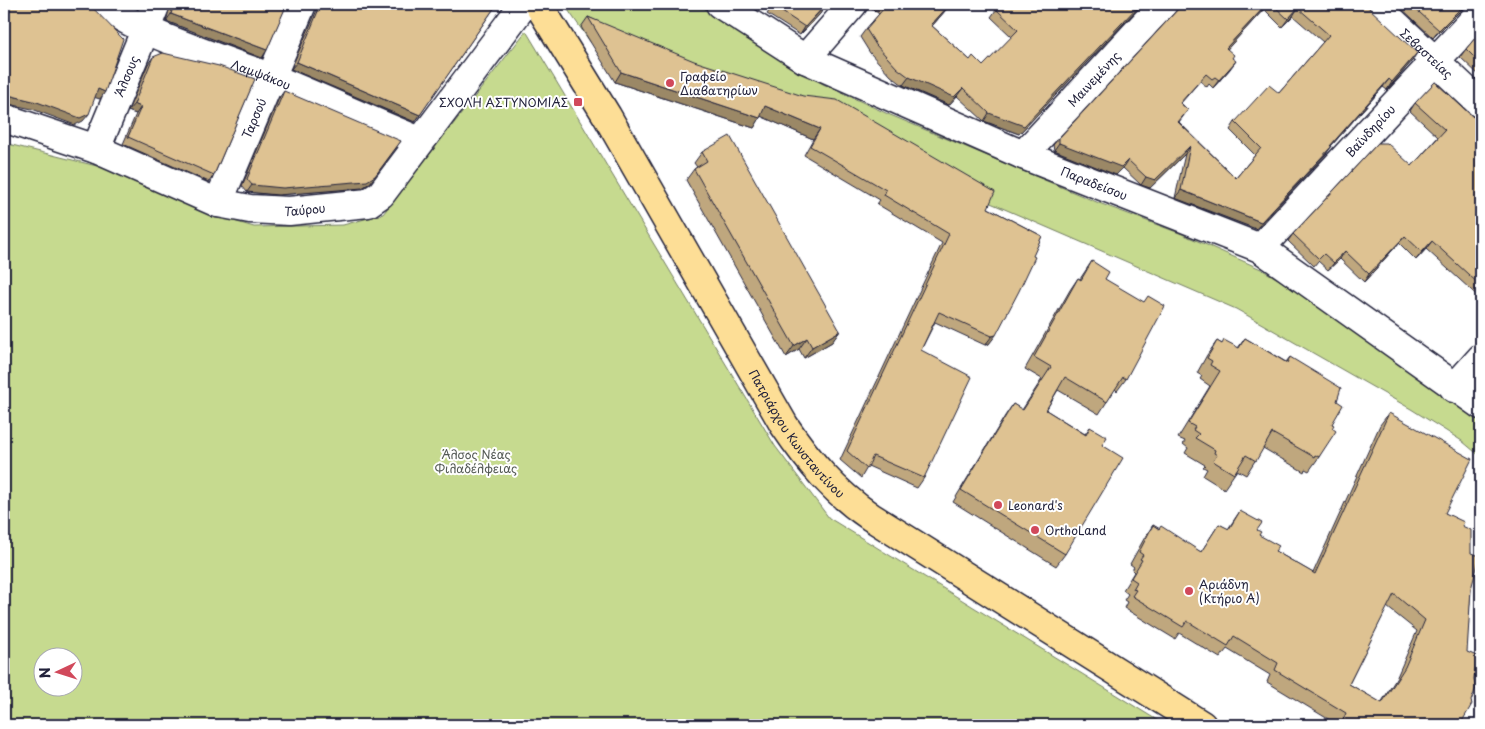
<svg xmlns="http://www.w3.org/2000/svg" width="1485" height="729" viewBox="0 0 1485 729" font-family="'Playpen Sans',sans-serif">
  <rect width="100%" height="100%" fill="#fff"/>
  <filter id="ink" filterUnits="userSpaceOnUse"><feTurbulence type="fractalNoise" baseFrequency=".02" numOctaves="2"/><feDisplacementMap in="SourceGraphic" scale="10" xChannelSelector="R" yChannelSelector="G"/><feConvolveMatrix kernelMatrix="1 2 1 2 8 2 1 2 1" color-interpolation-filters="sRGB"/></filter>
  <g filter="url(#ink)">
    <g fill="#c6da8f" stroke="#747e65" fill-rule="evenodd">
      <path d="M564 4H698L823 84 888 114 1099 203 1182 234 1261 269 1298 291 1454 400 1481 379V457L1462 441 1411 409 1236 309 597 33 591 43Z"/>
      <path d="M526 31 775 446 829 518 1165 725H4V143L109 169 200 211 254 227 343 225 383 214ZM42 656H72V686H42Z"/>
    </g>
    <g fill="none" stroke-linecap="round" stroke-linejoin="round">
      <g stroke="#22223b" stroke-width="31">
        <g id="minor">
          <path id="s1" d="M105 4C125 29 237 64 272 78 322 98 370 121 420 141"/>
          <path id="s2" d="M720 4 805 59 1023 155 1260 248 1481 405"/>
          <path id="s3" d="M1374 4 1481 104"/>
          <path d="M805 59 853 4"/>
          <path id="s4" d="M4 118 96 149 218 203 250 209 289 211 368 203 381 194 524 4"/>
          <path id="s5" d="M96 149 156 4"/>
          <path id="s6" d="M1023 155 1163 4"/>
          <path id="s7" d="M218 203 302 4"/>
          <path id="s8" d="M1260 248 1481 12"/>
          <path d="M1454 388 1481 358"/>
        </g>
      </g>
      <g stroke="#22223b" stroke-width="31">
        <g id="major">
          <path id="s9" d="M538 4 607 116 784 425C809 462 834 492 871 517L1202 725"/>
        </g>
      </g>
      <use href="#minor" stroke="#fff" stroke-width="28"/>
      <use href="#major" stroke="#fdde96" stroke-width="28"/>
    </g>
    <g fill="#bfa77e" stroke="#22223b" fill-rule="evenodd">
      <path d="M133 4H140L138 7Z"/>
      <path d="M171 4H287L262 58 166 21Z"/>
      <path d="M317 4H497L415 122 291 69 317 10Z"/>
      <path d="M768 4H826L820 14 800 35 767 14 772 7Z"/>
      <path d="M868 4H951L932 26 970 60 983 66 1012 37 991 17 996 10 988 4H1142L1019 134 984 121 957 96 949 105 903 85 891 76 870 53 860 37 866 29 879 14 868 5Z"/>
      <path d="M1178 4H1366L1412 61 1387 90 1383 87 1331 146 1326 154 1256 229 1175 198 1185 154 1150 188 1141 185 1123 168 1116 175 1054 150 1053 145 1059 138 1177 10 1178 8ZM1264 9 1282 27 1293 16 1323 42 1279 93 1235 122 1230 130 1255 155 1236 178 1179 122 1188 110 1181 103 1200 81 1207 87 1209 84 1213 88 1230 69 1232 58 1227 49Z"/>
      <path d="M1397 4H1467L1433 38Z"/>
      <path d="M588 17 988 208 1042 236 989 344 985 345 935 322 921 350 924 478 917 488 868 466 861 478 840 460 942 243 877 204 880 200 804 155 813 139 761 116 754 128 615 82 581 27Z"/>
      <path d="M1481 31V77L1460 57 1466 49Z"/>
      <path d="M153 57 214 175 209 182 123 144 136 114 128 111 148 64Z"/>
      <path d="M284 91 370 183 362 188 278 195 247 192 242 186 279 98Z"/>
      <path d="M1415 103 1481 118V299L1426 249 1416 260 1399 243 1364 282 1340 259 1328 270 1318 261 1314 266 1288 241 1293 234 1412 166 1438 137 1410 111Z"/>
      <path d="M702 152 840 331 832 342 804 358 799 349 786 357 686 180 694 169 697 167 694 163Z"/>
      <path d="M1092 261 1105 279 1126 379 1117 391 1115 389 1099 414 1058 390 1046 410 1085 434 1090 427 1102 445 1065 554 1056 566 953 502 1005 416 1013 404 1022 410 1042 379 1025 369 1070 290 1078 278 1080 279Z"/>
      <path d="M1245 338 1286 362 1290 357 1337 401 1332 424 1319 457 1309 471 1305 469 1304 472 1263 448 1246 475 1237 470 1224 489 1203 476 1207 469 1203 467 1205 465 1185 453 1188 448 1183 444 1185 441 1178 438 1210 386 1200 379 1202 376 1197 373 1207 355 1217 341 1222 344 1238 348Z"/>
      <path d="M1389 413 1445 513 1462 526 1471 589 1460 725H1338L1267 682 1270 675 1227 649 1220 658 1179 633 1175 639 1124 608 1127 602 1124 600 1128 594 1123 590 1134 572 1132 570 1134 567 1130 564 1145 537 1153 525 1201 552 1219 524 1228 529 1240 511 1257 530 1259 535 1275 551 1313 573 1380 425ZM1387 607 1417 631 1396 679 1381 703 1349 684Z"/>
    </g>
    <g fill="#9b8866" stroke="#22223b">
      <path d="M950 4H951L926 33 931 25Z"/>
      <path d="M1140 4H1142L1019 134 984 121 989 113Z"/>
      <path d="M1267 4 1264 9 1221 56 1226 48Z"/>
      <path d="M1465 4H1467L1433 38 1439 30Z"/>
      <path d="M825 6 820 14 800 35 805 27Z"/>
      <path d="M1298 8 1293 16 1282 27 1288 19Z"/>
      <path d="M171 14 267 50 262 58 166 21Z"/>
      <path d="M1417 53 1412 61 1387 90 1392 82Z"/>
      <path d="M1236 61 1230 69 1213 88 1219 80Z"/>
      <path d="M297 62 420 115 415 122 291 69Z"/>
      <path d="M621 72 760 118 754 128 615 82Z"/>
      <path d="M909 77 963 88 957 96 949 105 903 85Z"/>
      <path d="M1389 79 1383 87 1324 154 1330 146Z"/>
      <path d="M98 89 105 92 100 99 93 97Z"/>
      <path d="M4 94 89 114 83 121 75 125 32 109 4 103Z"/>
      <path d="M134 104 141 107 136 114 128 111Z"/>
      <path d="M765 106 820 129 813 139 758 115Z"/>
      <path d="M401 141 370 183 362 188 278 195 247 192 252 185Z"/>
      <path d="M1059 143 1128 160 1123 168 1116 175 1054 150Z"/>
      <path d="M1190 146 1185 154 1150 188 1141 185 1146 177Z"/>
      <path d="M1332 146 1326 154 1256 229 1175 198 1181 190 1261 222Z"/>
      <path d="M1405 236 1399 243 1364 282 1369 274Z"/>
      <path d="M1432 241 1426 249 1416 260 1422 252Z"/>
      <path d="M1345 251 1340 259 1328 270 1334 263Z"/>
      <path d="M840 331 832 342 804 358 812 347Z"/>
      <path d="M996 335 989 344 985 345 992 336Z"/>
      <path d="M807 338 799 349 786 357 794 346Z"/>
    </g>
    <g fill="#dec292" stroke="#22223b" fill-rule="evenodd">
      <path d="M4 4H89L123 39 105 92 98 89 89 114 80 118 37 102 4 94Z"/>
      <path d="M174 4H287L267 50 171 14Z"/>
      <path d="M321 4H497L420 115 297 62Z"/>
      <path d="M775 4H826L805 27 773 6Z"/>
      <path d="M881 4H950L931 25 970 60 973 56 983 66 1018 30 996 9 1000 4H1140L1024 126 989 113 963 88 954 97 909 77 897 68 876 45 866 29 885 7Z"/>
      <path d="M1182 4H1267L1226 48 1234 55 1232 58 1236 61 1219 80 1215 77 1212 79 1206 74 1180 103 1188 110 1178 122 1236 178 1261 148 1235 122 1269 85 1279 93 1329 35 1298 8 1288 19 1272 4H1366L1368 7 1417 53 1392 82 1389 79 1330 146H1332L1261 222 1181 190 1190 146 1155 180 1146 177 1128 160 1121 167 1059 143V138L1180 7Z"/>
      <path d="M1410 4H1465L1439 30Z"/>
      <path d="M588 17 694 61 803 96 837 100 995 192 988 208 1042 236 1033 256 1035 257 1019 291 996 335 992 336 939 312 921 350 972 377 924 478 873 456 867 469 847 451 949 234 884 195 886 190 810 146 820 129 765 106 760 118 621 72Z"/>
      <path d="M1481 31V64L1466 49Z"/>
      <path d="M163 53 219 66 255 79 214 175 128 137 141 107 134 104 153 57Z"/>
      <path d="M1435 82 1473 117 1476 113 1481 118V286L1432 241 1422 252 1405 236 1369 274 1345 251 1334 263 1324 254 1319 259 1293 234 1378 143H1387L1412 166 1445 130 1415 103Z"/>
      <path d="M284 91 401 141 375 176 367 181 283 188 252 185 247 179Z"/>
      <path d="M730 136 840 331 812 347 807 338 794 346 694 169 707 161 702 152Z"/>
      <path d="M1092 261 1109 272 1105 279 1144 302 1148 296 1165 306 1126 379 1123 377 1107 402 1065 377 1046 410 1086 435 1090 427 1107 437 1102 445 1123 458 1065 554 961 490 1013 404 1023 410 1051 367 1034 357 1078 278 1081 280Z"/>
      <path d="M1245 338 1287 363 1290 357 1341 388 1337 401 1343 405 1332 424 1334 425 1332 428 1336 431 1319 457 1315 455 1314 457 1272 433 1256 461 1246 455 1234 474 1213 461 1217 455 1214 453 1215 450 1195 438 1199 434 1193 430 1195 427 1188 423 1220 371 1210 365 1212 361 1207 358 1217 341 1222 344 1224 340 1239 348Z"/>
      <path d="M1389 413 1472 459 1445 513 1464 522 1462 526 1471 530V553L1480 556 1471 589 1467 652 1477 656 1474 679 1476 688 1471 701 1472 704 1460 725H1341L1346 713 1275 670 1278 663 1234 636 1228 646 1187 621 1183 627 1132 596 1136 590 1133 589 1137 582 1131 578 1142 560 1140 559 1143 555 1139 552 1153 525 1159 529 1161 526 1201 552 1219 524 1229 529 1240 511 1262 523 1257 530 1261 532 1259 535 1279 546 1275 551 1315 574ZM1394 594 1425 620 1405 667 1382 703 1349 684Z"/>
    </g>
  </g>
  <g fill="#d1495b" stroke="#fff" stroke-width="2">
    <circle cx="670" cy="83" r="5"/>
    <rect x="573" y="97" width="10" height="10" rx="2.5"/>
    <circle cx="998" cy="505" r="5"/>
    <circle cx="1035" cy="530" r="5"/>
    <circle cx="1189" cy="591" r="5"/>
  </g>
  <g text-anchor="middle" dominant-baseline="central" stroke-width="4" stroke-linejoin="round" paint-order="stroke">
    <g font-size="12" fill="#22223b" stroke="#fff">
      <text stroke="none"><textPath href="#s3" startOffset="72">Σεβαστείας</textPath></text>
      <text stroke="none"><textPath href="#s1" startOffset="172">Λαμψάκου</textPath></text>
      <text stroke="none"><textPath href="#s5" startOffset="79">Άλσους</textPath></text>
      <text stroke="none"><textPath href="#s6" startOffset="104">Μαινεμένης</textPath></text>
      <text stroke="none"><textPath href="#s7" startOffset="92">Ταρσού</textPath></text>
      <text stroke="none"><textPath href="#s8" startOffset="161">Βαϊνδηρίου</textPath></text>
      <text stroke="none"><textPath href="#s2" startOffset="416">Παραδείσου</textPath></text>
      <text stroke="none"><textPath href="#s4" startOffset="318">Ταύρου</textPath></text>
      <text stroke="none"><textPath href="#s9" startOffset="502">Πατριάρχου Κωνσταντίνου</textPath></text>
    </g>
    <g font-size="12" fill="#22223b" stroke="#fff" text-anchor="start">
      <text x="680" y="76">Γραφείο<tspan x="680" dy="14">Διαβατηρίων</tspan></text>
      <text x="568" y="102" text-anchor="end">ΣΧΟΛΗ ΑΣΤΥΝΟΜΙΑΣ</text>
      <text x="1008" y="505">Leonard's</text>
      <text x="1045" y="530">OrthoLand</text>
      <text x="1199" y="584">Αριάδνη<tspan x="1199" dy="14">(Κτήριο Α)</tspan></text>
    </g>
    <g font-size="12" fill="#535954" stroke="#fff">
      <text x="476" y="454">Άλσος Νέας<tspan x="476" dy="14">Φιλαδέλφειας</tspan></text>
    </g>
  </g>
  <rect width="1485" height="729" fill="none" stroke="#fff" stroke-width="20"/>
  <rect x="10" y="10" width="1465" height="709" fill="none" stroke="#22223b" stroke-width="2" filter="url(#ink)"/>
  <g transform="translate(58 672) rotate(266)"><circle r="24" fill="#ffffff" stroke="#a7a7b1"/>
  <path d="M0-4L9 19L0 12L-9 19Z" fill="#d1495b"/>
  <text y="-8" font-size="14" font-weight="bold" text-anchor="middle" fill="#22223b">N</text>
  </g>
</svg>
